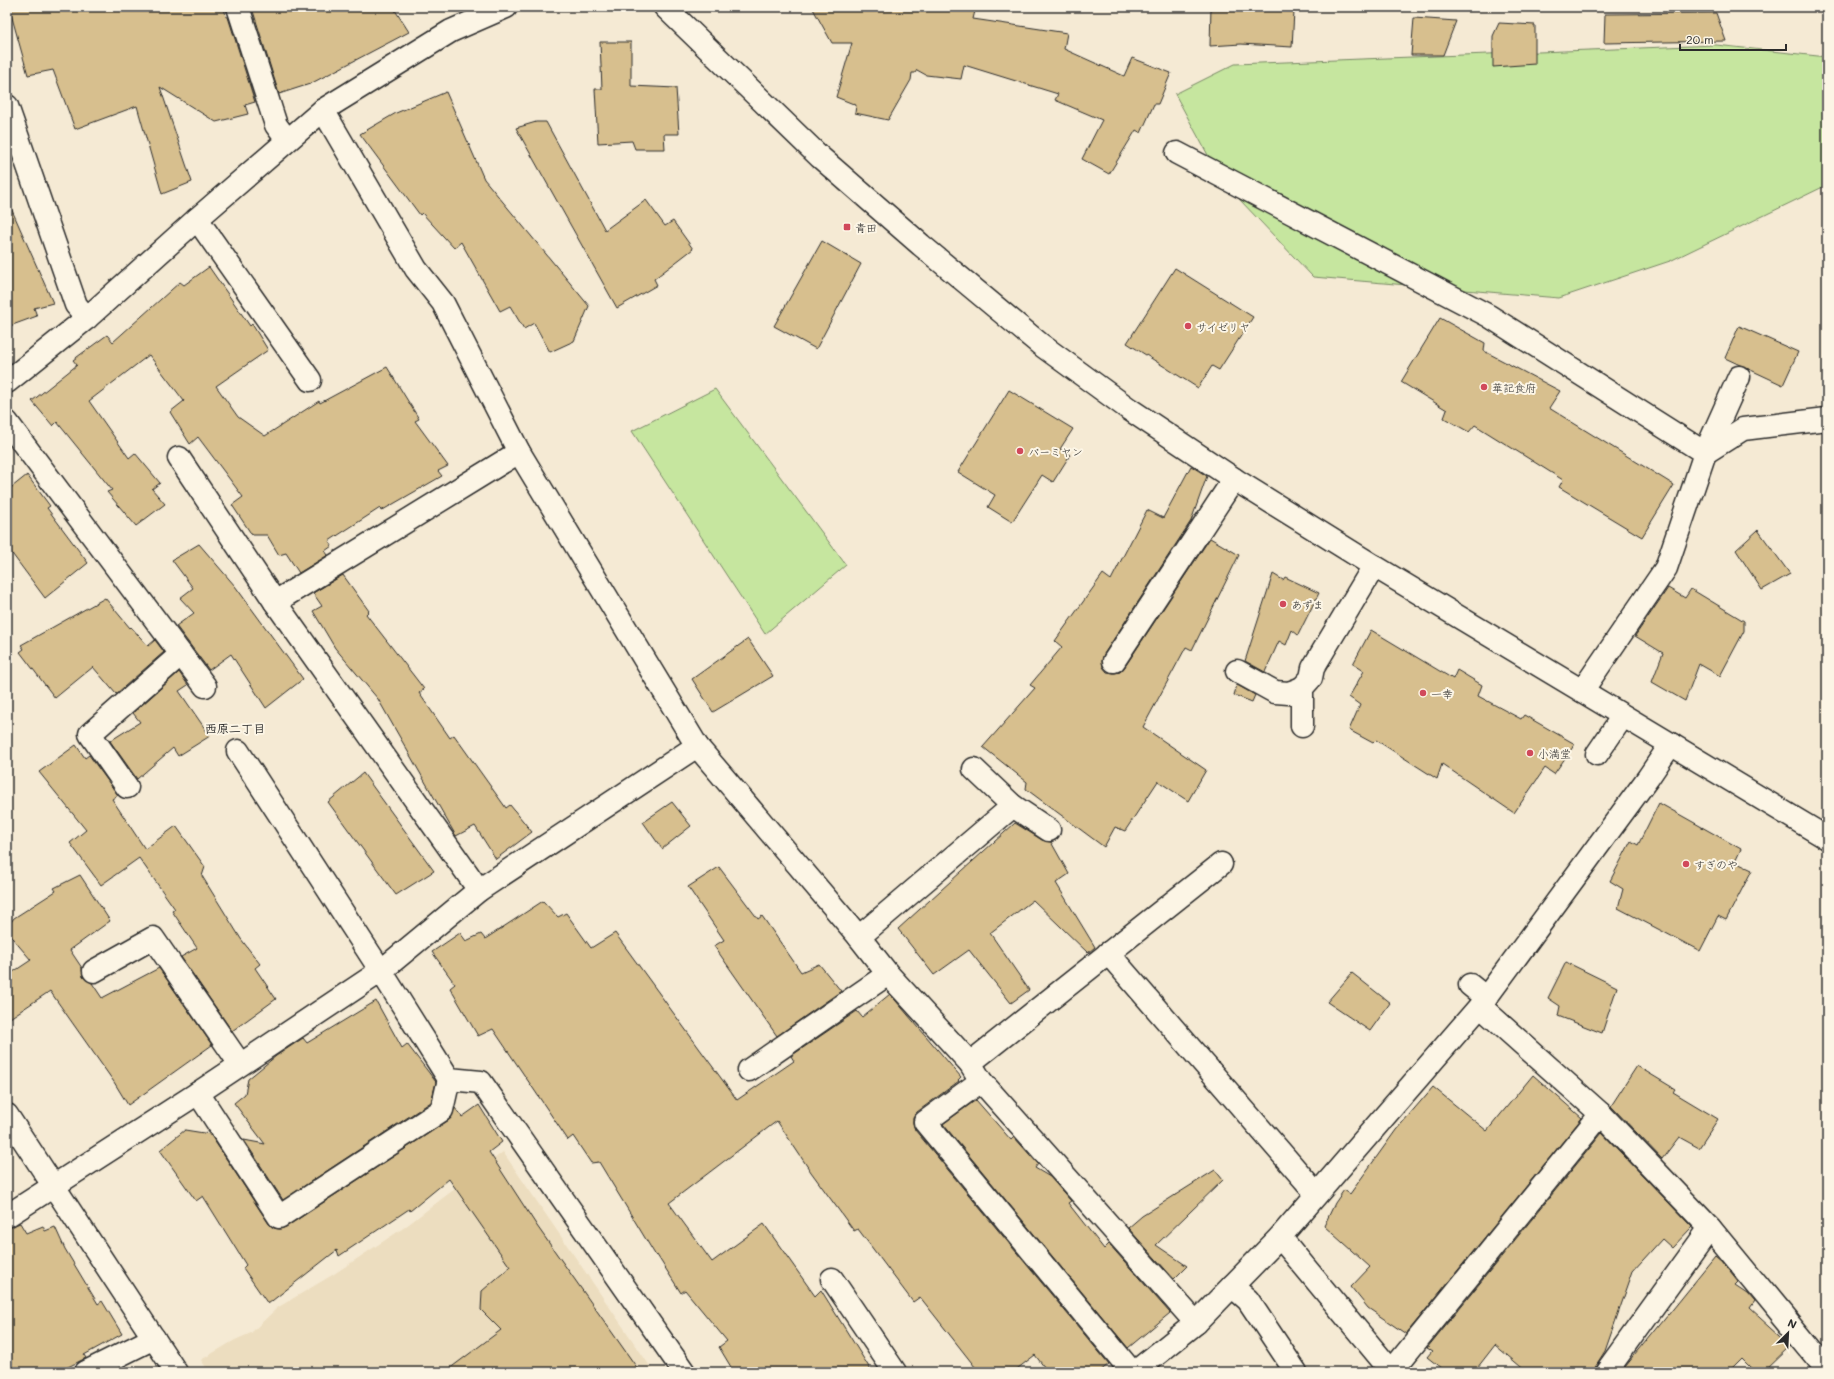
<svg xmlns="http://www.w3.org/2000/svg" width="1834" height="1379" viewBox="0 0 1834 1379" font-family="Mali,'Klee One',sans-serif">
  <rect width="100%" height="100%" fill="#f5ead4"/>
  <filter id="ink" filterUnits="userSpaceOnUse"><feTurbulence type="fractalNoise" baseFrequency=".025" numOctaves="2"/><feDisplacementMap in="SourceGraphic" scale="8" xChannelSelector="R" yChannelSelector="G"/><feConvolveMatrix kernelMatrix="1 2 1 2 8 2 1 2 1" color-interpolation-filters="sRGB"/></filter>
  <g filter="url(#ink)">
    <path fill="#ecddbf" d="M503 1152 654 1372H209L201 1360 235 1340 251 1333 277 1308 334 1274 405 1227Z"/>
    <g fill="#c6e69f" stroke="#788865">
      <path d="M1716 45 1827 57V185L1670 261 1559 298 1313 277 1222 181 1175 94 1235 64Z"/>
      <path d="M715 389 846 565 765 634 632 431Z"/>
    </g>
    <g fill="#d7bf8e" stroke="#2b2b2b">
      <path d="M9 7H224L226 17H228L255 102 245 105 248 114 216 122 160 87 192 182 162 194 137 106 75 129 53 70 28 75Z"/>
      <path d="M256 7H393L409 32 310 84 279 94 252 8Z"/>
      <path d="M812 7H976L973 19 1067 33 1064 49 1124 76 1132 58 1171 73 1158 104H1154L1141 133 1136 130 1109 174 1082 159 1102 120 1055 100 1058 94 964 65 961 79 926 75 917 70 915 73H912L911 80 888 120 855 113 856 105 836 97 852 43H832Z"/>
      <path d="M1211 7 1294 11 1292 47 1241 44 1210 46Z"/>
      <path d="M1716 13 1726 41 1604 43 1605 14Z"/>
      <path d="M1414 18 1456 21 1443 55H1411Z"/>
      <path d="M1499 23 1535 25V64L1493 67V36Z"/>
      <path d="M600 42H631V86L676 88 679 134H664L665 149H635L632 141 598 143 595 89H602Z"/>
      <path d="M446 92 484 179 589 306 574 341 550 352 534 323 524 329 510 306 500 311 461 242 454 248 422 213 420 215 360 134 396 113Z"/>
      <path d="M536 122H546L605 230 646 200 665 226 673 221 693 249 654 279 657 285 617 308 516 128Z"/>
      <path d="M7 199 53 303 34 308 37 316 7 327Z"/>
      <path d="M822 241 861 264 816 349 774 326Z"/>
      <path d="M209 267 250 326 252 324 268 350 216 386 238 417 265 436 319 401 320 403 387 367 419 419 415 421 448 466 438 471 442 476 381 511 380 508 329 541 332 546 325 551 328 555 299 573 286 553 279 555 267 535H252L232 505 243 497 198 437 190 444 170 412 184 401 149 355 89 401 129 458 135 453 160 483 152 489 165 504 136 526 107 492 112 490 57 422 53 426 32 401 77 365 73 360 107 335 113 342 180 282 184 285Z"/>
      <path d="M1175 268 1253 317 1219 370 1212 366 1198 388 1127 343Z"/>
      <path d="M1440 318 1485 343 1484 351 1560 391 1549 408 1674 485 1642 537 1559 487 1563 480 1475 425 1469 432 1444 418 1447 410 1401 382Z"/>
      <path d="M1739 326 1798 352 1783 385 1725 358Z"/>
      <path d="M1009 390 1073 429 1060 449 1070 455 1053 482 1042 475 1012 522 988 507 995 495 958 472Z"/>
      <path d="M1191 466 1207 476 1191 521 1104 654 1102 661 1103 667 1107 672 1114 673 1120 672 1124 668 1210 538 1239 555 1192 650 1186 647 1143 727 1206 770 1188 801 1158 781 1125 831 1115 827 1104 847 1026 789 1027 782 983 747 1035 688 1030 685 1062 647 1055 641 1103 574 1111 580 1147 510 1163 518Z"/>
      <path d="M27 475 50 506 47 508 88 563 45 598 7 547V491Z"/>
      <path d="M1758 530 1790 574 1762 590 1736 550Z"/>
      <path d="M199 544 235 586 303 679 266 708 231 654 209 670 176 626 194 613 180 598 193 588 172 560Z"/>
      <path d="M1273 574 1283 580 1285 577 1319 593 1298 635 1292 630 1286 645 1279 641 1265 672 1245 661Z"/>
      <path d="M343 575 369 611 366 614 424 689 419 693 450 738 454 735 506 808 510 805 532 832 496 859 475 826 456 836 378 699 335 648 313 611 322 606 313 593Z"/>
      <path d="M1668 588 1685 598 1691 589 1744 621V631L1720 676 1699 664 1685 701 1652 682 1663 653 1635 636Z"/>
      <path d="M105 598 130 628 131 627 148 646 155 640 164 652 116 694 93 667 55 698 20 652 24 649 21 645Z"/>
      <path d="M1371 630 1453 679 1457 670 1482 685 1478 696 1521 719 1524 715 1575 744 1554 774 1545 768 1514 813 1442 764 1437 779 1376 740 1373 743 1349 730 1360 705 1349 697 1364 671 1353 664Z"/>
      <path d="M748 639 773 676 713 712 692 679Z"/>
      <path d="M179 672 188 685 179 691 210 736 178 756 173 748 137 779 110 741 140 722 133 713Z"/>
      <path d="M1237 685 1255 695 1252 702 1234 695Z"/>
      <path d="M76 745 85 758 89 755 118 795 112 799 145 849 176 826 205 867 202 876 241 939 260 964 255 968 276 999 232 1031 181 957 197 948 172 911 175 909 139 858 101 885 70 843 86 830 39 772Z"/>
      <path d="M363 773 434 871 396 895 328 802Z"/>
      <path d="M672 802 691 826 662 849 643 822Z"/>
      <path d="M1659 803 1741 849 1735 862 1752 870 1726 920 1718 916 1700 951 1618 908 1623 889 1610 881 1631 841 1638 845Z"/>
      <path d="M1015 823 1042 840 1051 842 1069 874 1056 883 1095 947 1088 953 1033 900 990 933 1029 990 1011 1003 969 950 934 975 898 929Z"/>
      <path d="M719 867 758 919 762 916 801 972 819 964 841 991 777 1036 714 946 724 940 688 887Z"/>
      <path d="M80 875 110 921 70 950 82 968 83 977 92 983 102 998 159 968 212 1045 128 1105 114 1082 50 991 7 1020V976L31 960 7 932V927L14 918 56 891 54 888Z"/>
      <path d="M543 901 558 917 566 913 591 948 615 933 737 1100 794 1061 791 1056 857 1011 862 1017 890 994 961 1077 958 1080 959 1081 917 1112 913 1118V1123L915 1130 1109 1364 1099 1372H1048L1035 1355 1013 1372H979L920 1297 913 1302 858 1229 854 1231 811 1172 777 1121 669 1203 712 1262 764 1224 815 1296 821 1290 872 1372H734L719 1347 727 1341 685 1290 681 1293 657 1255 656 1256 599 1162 591 1163 573 1136 568 1140 493 1029 478 1036 450 988 455 984 432 952 460 933 466 941 481 934 485 939Z"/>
      <path d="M1566 962 1617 987 1602 1033 1558 1016 1560 1006 1548 998Z"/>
      <path d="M1352 973 1390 1003 1370 1031 1327 1002Z"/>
      <path d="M376 1001 402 1048 407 1044 436 1082 431 1102 283 1200 244 1140 265 1144 234 1103 245 1094 248 1079 276 1056 303 1038 307 1043Z"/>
      <path d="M1637 1066 1675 1089 1673 1092 1718 1119 1699 1148 1679 1137 1662 1159 1611 1106Z"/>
      <path d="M1533 1075 1582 1118 1406 1334 1368 1308 1351 1287 1370 1267 1324 1226 1335 1203 1344 1190 1350 1194 1396 1130 1433 1087 1487 1131Z"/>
      <path d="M976 1100 1011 1140 1014 1137 1038 1164 1035 1168 1050 1177 1071 1201 1068 1203 1104 1249 1109 1244 1170 1313 1128 1348 943 1124Z"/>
      <path d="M479 1105 502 1142 489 1152 537 1226 640 1372H445L501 1330 481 1310 482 1291 510 1267 449 1179 410 1211 409 1209 339 1256 337 1250 268 1304 243 1268 246 1265 203 1196 196 1201 160 1150 185 1130 210 1134 269 1224 274 1228 280 1229 286 1227 449 1120 455 1108 462 1117Z"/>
      <path d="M1602 1133 1692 1227 1672 1248 1662 1239 1633 1271 1605 1351 1596 1365 1594 1372H1527L1495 1345 1474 1372H1446L1427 1357 1432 1351 1427 1348Z"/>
      <path d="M1215 1170 1223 1180 1156 1245 1187 1266 1174 1279 1128 1228 1142 1216Z"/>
      <path d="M20 1223 26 1233 43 1226 45 1231 55 1227 65 1249 98 1304 102 1301 122 1334 84 1355 86 1358 58 1372H7V1228Z"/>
      <path d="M1715 1256 1722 1262 1738 1282 1735 1285 1747 1293 1754 1301 1749 1308 1791 1346 1764 1372H1756L1742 1358 1728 1372H1621Z"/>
    </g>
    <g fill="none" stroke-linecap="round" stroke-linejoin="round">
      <g stroke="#2b2b2b" stroke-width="25">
        <g id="minor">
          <path d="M238 7 276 125 287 140"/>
          <path d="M665 7 820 157 921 245 1040 344 1129 409 1234 479 1374 566 1827 838"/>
          <path d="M7 106 76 305 87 318"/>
          <path d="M323 110 416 269 443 303 519 452 697 746 859 937 888 974 970 1063 981 1081 1196 1323"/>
          <path d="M1177 153 1489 316 1705 453 1666 568 1582 691"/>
          <path d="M197 219 310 380"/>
          <path d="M7 382 87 318 197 219 323 110 451 31 506 7"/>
          <path d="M7 422 205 686"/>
          <path d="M1705 453 1743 429 1827 419"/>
          <path d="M1705 453 1739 377"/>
          <path d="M179 458 275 602 479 890"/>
          <path d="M275 602 519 452"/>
          <path d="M1114 661 1234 479"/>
          <path d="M1237 671 1275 692 1289 693 1302 688"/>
          <path d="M1302 726V688L1311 678 1313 668 1374 566"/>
          <path d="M238 751 381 971 449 1079 481 1082 684 1372"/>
          <path d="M1597 754 1623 716"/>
          <path d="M974 769 1013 806 1049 830"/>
          <path d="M127 787 90 734 181 654"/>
          <path d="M859 937 1013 806"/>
          <path d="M1108 953 1316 1193"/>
          <path d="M94 971 153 938 240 1064"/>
          <path d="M1470 985 1486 998"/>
          <path d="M1480 1006 1648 778 1671 744"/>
          <path d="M970 1063 1221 864"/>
          <path d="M749 1070 888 974"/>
          <path d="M981 1081 925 1122 1132 1372"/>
          <path d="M198 1093 279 1217 442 1110 449 1079"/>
          <path d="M1601 1114 1710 1228 1606 1372"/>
          <path d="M7 1115 176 1372"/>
          <path d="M7 1216 198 1093 381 971 479 890 697 746"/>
          <path d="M1710 1228 1827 1370"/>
          <path d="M1280 1237 1392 1372"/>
          <path d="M832 1279 895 1372"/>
          <path d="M1232 1286 1248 1300 1296 1372"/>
          <path d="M86 1372 154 1338"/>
          <path d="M1135 1372 1196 1323 1280 1237 1480 1006 1601 1114 1391 1372"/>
        </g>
      </g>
      <use href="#minor" stroke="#fcf5e5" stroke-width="22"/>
    </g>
  </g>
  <g fill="#d1495b" stroke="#fcf5e5" stroke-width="1.5">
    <rect x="843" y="223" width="8" height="8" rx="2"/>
    <circle cx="1188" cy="326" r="4"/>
    <circle cx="1484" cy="387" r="4"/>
    <circle cx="1020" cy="451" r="4"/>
    <circle cx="1283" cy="604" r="4"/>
    <circle cx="1423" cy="693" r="4"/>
    <circle cx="1530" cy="753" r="4"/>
    <circle cx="1686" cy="864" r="4"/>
  </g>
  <g text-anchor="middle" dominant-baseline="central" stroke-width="4" stroke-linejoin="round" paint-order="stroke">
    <g font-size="11" fill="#2b2b2b" stroke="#fcf5e5" text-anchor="start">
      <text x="855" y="227">青田</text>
      <text x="1196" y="326">サイゼリヤ</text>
      <text x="1492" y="387">華記食府</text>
      <text x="1028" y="451">バーミヤン</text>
      <text x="1291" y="604">あずま</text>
      <text x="1431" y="693">一幸</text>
      <text x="1538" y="753">小満堂</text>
      <text x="1694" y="864">すぎのや</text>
    </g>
    <g font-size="12" font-weight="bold" fill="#2b2b2b" stroke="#fcf5e5">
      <text x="235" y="728">西原二丁目</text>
    </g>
  </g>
  <rect width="1834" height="1379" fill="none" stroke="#fcf5e5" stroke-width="24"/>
  <rect x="12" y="12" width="1810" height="1355" fill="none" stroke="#2b2b2b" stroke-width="1.5" filter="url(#ink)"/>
  <g transform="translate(1788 1333) rotate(24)" stroke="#fcf5e5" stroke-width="3" paint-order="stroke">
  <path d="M0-3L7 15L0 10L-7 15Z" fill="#2b2b2b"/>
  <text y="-6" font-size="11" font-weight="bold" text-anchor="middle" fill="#2b2b2b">N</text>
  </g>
  <path d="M1680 44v6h106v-6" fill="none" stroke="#2b2b2b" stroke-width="2"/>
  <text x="1686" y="44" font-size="12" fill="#2b2b2b" stroke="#fcf5e5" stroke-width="3" paint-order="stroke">20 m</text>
</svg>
